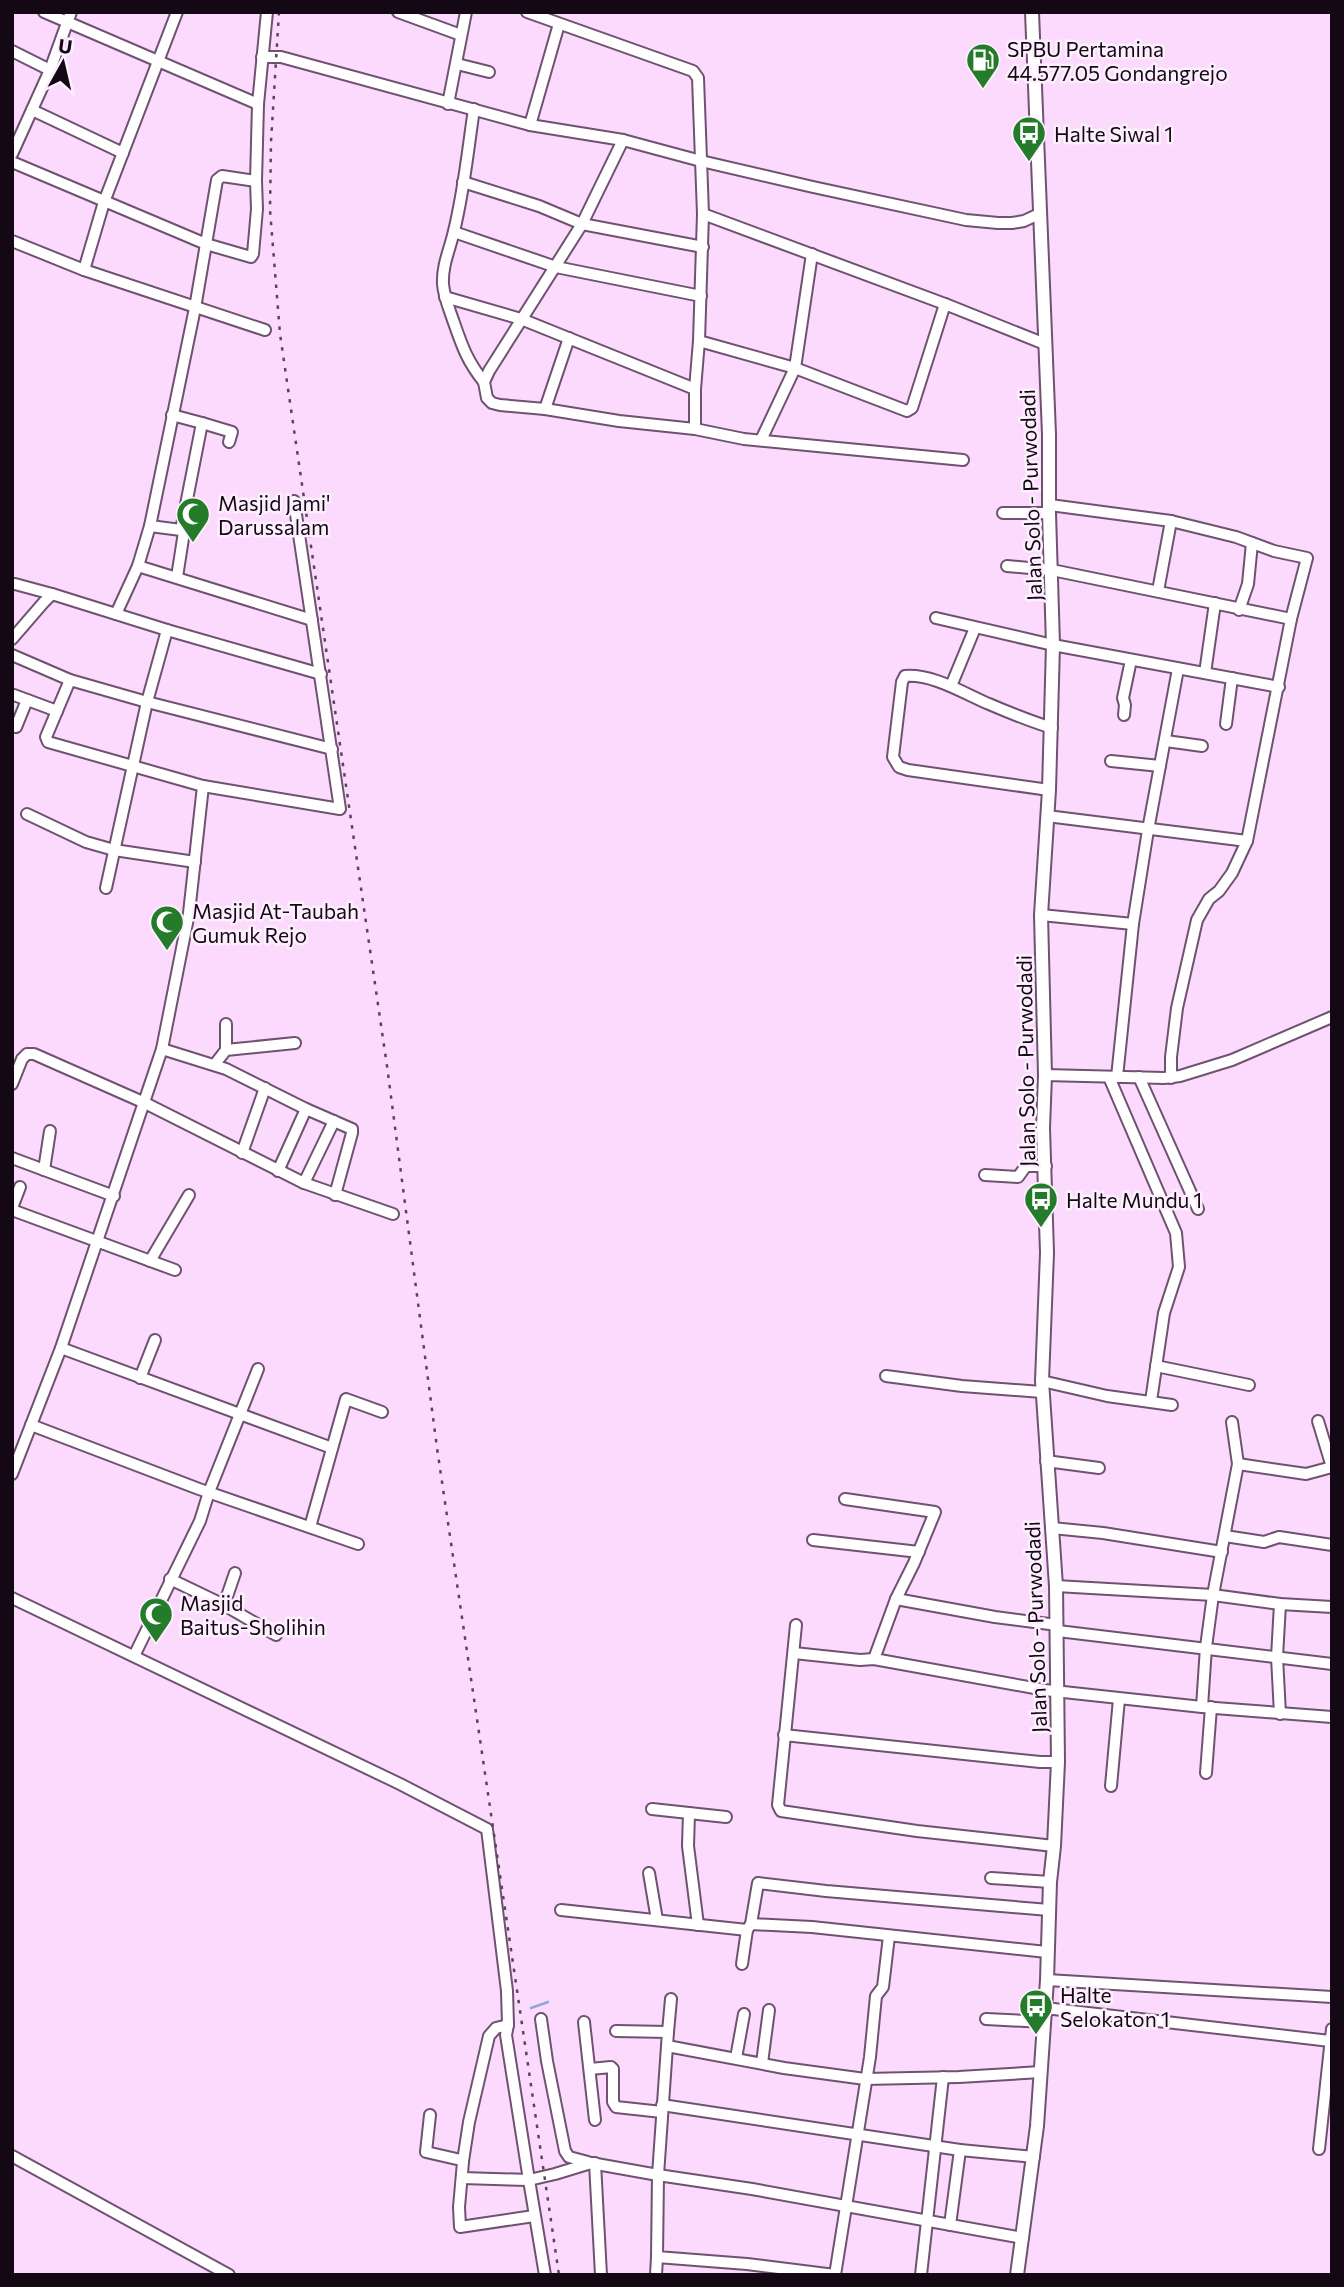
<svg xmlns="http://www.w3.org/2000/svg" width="1344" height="2287" viewBox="0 0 1344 2287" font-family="Commissioner,sans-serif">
  <rect width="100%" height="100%" fill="#fcdafe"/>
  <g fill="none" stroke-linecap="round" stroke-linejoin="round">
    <path stroke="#8da7db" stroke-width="2.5" d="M531 2008 548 2002"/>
    <g stroke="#6e5270" stroke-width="14">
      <g id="minor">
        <path d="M44 12 258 104"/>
        <path d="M267 12 258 104 256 181 222 176 217 180 195 308 150 526 138 566 312 620"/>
        <path d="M398 12 461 35"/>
        <path d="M527 12 693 71 698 78 703 214 699 341 695 389V429"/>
        <path d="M12 51 50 70"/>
        <path d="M262 57H281L530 125 623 140 701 161 813 187 966 220 998 223H1012L1024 221 1039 214"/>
        <path d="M457 64 489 72"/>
        <path d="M448 104 466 12"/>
        <path d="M474 109C468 149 464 191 454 231 450 249 442 265 443 284 444 297 449 308 453 320 462 346 467 361 484 382"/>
        <path d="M32 110 123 153"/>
        <path d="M530 125 559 24"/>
        <path d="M623 140 582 224 489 371 484 382 487 398 492 403 500 405 545 409 619 421 695 429 744 439 963 460"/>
        <path d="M12 154 50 70 71 12"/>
        <path d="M12 162 206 244 251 257 253 254 257 209 256 181"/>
        <path d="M463 182 539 206 582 224 703 247"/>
        <path d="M703 214 945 304 1045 344"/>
        <path d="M454 232 556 267 701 296"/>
        <path d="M12 241 84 270 265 330"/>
        <path d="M84 270 104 202 177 12"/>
        <path d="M445 297 521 319 695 389"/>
        <path d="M699 341 795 368 907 411 912 408 945 304"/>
        <path d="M545 409 569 338"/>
        <path d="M172 415 202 423 181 530"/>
        <path d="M202 423 232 432 229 442"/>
        <path d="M761 440 795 368 812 254"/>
        <path d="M1050 505 1171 521 1236 537 1274 551 1307 558 1291 619 1247 841 1232 873 1219 891 1209 899 1197 920 1177 1008 1171 1057V1078"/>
        <path d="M1003 513H1049"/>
        <path d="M150 526 181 530 184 532 177 577"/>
        <path d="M1007 566 1052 570 1291 619"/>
        <path d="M15 584 52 594"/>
        <path d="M1158 591 1171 521"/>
        <path d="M1239 610 1248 584 1252 543"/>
        <path d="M116 614 138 566"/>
        <path d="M936 618 1053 645 1279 687"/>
        <path d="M12 639 44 602 52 594 167 630 321 674"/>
        <path d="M12 655 70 680 147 702 332 749"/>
        <path d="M1205 673 1215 603"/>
        <path d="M70 680 46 737 48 742 203 786 340 809 294 501"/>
        <path d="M951 686 975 628"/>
        <path d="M14 695 57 711"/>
        <path d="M1124 715 1125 705 1123 698 1131 660"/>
        <path d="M1226 724 1232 678"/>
        <path d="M16 727 27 700"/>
        <path d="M1166 741 1202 746"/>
        <path d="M1111 761 1160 766"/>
        <path d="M1049 790 908 770 899 767 893 757 902 682 905 676C934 674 963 693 989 704 1010 713 1030 721 1052 728"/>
        <path d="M27 814 86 842 114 850 195 862"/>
        <path d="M1047 816 1247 841"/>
        <path d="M106 888 147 702 167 630"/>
        <path d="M1041 915 1133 924"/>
        <path d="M226 1024V1050"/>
        <path d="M162 1049 226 1069 306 1109 352 1129V1133L335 1195"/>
        <path d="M215 1064 226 1050 295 1043"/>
        <path d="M1045 1075 1164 1078 1180 1076 1232 1060 1332 1017"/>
        <path d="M1109 1077 1176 1233 1179 1267 1164 1313 1151 1401"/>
        <path d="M1117 1077 1133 924 1148 830 1178 669"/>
        <path d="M1139 1077 1198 1209"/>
        <path d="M12 1084 22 1059 27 1054H34L145 1103 304 1183 393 1214"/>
        <path d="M242 1153 265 1088"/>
        <path d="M12 1158 114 1196"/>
        <path d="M44 1170 50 1131"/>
        <path d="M278 1171 306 1109"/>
        <path d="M985 1175 1018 1177 1026 1166H1046"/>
        <path d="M304 1183 334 1121"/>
        <path d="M12 1208 20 1187"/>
        <path d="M12 1210 175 1270"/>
        <path d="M150 1261 189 1195"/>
        <path d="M61 1348 332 1448"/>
        <path d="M1156 1366 1249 1385"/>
        <path d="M886 1376 962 1386 1042 1392"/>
        <path d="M140 1378 155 1340"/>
        <path d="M1042 1381 1107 1396 1172 1405"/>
        <path d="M1318 1421 1332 1467"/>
        <path d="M31 1425 199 1489 358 1544"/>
        <path d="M1046 1461 1099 1468"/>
        <path d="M1238 1464 1306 1474 1332 1467"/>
        <path d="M12 1474 61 1348 162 1049 189 913 203 786"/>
        <path d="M845 1499 935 1512 914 1563 896 1599 874 1659"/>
        <path d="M310 1527 346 1399 382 1412"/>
        <path d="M1052 1528 1103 1533 1222 1552"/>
        <path d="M1225 1536 1264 1542 1279 1537 1332 1545"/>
        <path d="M813 1540 919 1552"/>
        <path d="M170 1579 224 1605 276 1635"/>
        <path d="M1056 1586 1213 1595 1280 1604 1332 1607"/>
        <path d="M12 1598 400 1784 487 1829 507 1991 508 2025 506 2035 529 2180 462 2178"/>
        <path d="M896 1599 995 1617 1057 1625"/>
        <path d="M1280 1604 1277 1657 1280 1714"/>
        <path d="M224 1605 235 1573"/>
        <path d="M796 1625 778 1805 781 1811 917 1831 1054 1846"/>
        <path d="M1058 1631 1332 1664"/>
        <path d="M794 1653 860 1660 874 1659 1045 1690 1202 1707 1332 1717"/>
        <path d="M134 1656 200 1521 209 1492 258 1369"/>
        <path d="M1202 1707 1206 1647 1213 1595 1238 1464 1232 1422"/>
        <path d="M784 1735 1040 1762H1058"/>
        <path d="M1206 1773 1211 1707"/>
        <path d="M1111 1786 1119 1699"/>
        <path d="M652 1809 726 1817"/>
        <path d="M689 1813 688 1846 698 1925"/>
        <path d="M649 1873 657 1920"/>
        <path d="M991 1878 1050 1882"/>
        <path d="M561 1910 747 1930 751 1924 758 1883 826 1891 1049 1910"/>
        <path d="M751 1924 812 1927 1047 1952"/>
        <path d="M742 1964 747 1930"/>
        <path d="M1047 1980 1332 1997"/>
        <path d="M1045 2008 1330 2041"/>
        <path d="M541 2019 547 2061 565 2151 569 2157 588 2162"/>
        <path d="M986 2019 1045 2022"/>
        <path d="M584 2022 595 2120"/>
        <path d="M616 2031 668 2032 667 2046"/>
        <path d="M668 2032 671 1999"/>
        <path d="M736 2058 744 2014"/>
        <path d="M762 2063 769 2010"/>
        <path d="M590 2069 611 2067 613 2069V2102L616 2107 662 2112"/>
        <path d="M662 2105 960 2150 1034 2157"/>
        <path d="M430 2115 426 2152 461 2160 463 2162 459 2207 460 2227 534 2216"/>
        <path d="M1319 2149 1332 2029"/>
        <path d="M12 2156 229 2275"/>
        <path d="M463 2161 469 2122 489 2036 496 2028 508 2025"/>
        <path d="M595 2163 601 2275"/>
        <path d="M950 2225 960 2150"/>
        <path d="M545 2275 529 2180 555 2174 591 2163 658 2175 667 2046 784 2068 865 2079 959 2077 1041 2072"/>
        <path d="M656 2275 657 2257"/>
        <path d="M835 2275 747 2264 657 2257 658 2175 752 2189 1023 2238"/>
        <path d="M835 2275 870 2057 876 1996 883 1987 889 1936"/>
        <path d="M921 2275 943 2077"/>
      </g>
    </g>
    <g stroke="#6e5270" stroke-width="16">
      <path id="major" d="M1017 2275 1037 2126 1047 1980 1050 1882 1054 1846 1058 1762 1056 1586 1042 1381 1047 1253 1043 1128 1045 1075 1041 915 1049 790 1053 645 1049 513V434L1032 12"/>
    </g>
    <use href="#minor" stroke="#fff" stroke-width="10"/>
    <use href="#major" stroke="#fff" stroke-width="12"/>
    <path stroke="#574659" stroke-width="2.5" stroke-dasharray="3.5 7" stroke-linecap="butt" d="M279 12 271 142 270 210 280 334 387 1066 437 1448 559 2275"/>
  </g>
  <defs>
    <g id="fuel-pin" transform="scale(1.75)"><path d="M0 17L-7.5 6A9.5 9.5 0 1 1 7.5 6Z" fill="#247c2a" stroke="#fdeffe"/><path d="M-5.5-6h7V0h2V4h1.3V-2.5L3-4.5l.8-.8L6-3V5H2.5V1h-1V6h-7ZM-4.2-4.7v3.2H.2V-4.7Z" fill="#fff"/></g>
    <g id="bus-pin" transform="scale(1.75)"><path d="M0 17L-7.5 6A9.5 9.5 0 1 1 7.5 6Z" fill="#247c2a" stroke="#fdeffe"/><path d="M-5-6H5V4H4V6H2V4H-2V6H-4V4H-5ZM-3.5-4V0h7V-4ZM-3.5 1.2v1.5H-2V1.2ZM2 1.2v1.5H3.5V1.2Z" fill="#fff"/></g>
    <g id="mosque-pin" transform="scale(1.75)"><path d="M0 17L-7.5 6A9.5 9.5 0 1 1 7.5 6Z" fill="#247c2a" stroke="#fdeffe"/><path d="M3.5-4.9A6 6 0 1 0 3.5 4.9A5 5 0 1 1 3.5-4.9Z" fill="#fff"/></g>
  </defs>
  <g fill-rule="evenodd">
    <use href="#fuel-pin" x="983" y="60"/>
    <use href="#bus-pin" x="1029" y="133"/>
    <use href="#mosque-pin" x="193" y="514"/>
    <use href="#mosque-pin" x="167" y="922"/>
    <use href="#bus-pin" x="1041" y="1199"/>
    <use href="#mosque-pin" x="156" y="1614"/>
    <use href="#bus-pin" x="1036" y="2006"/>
  </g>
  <g text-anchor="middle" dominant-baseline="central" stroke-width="5" stroke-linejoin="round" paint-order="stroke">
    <g font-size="21" fill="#130814" stroke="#fdeffe" text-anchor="start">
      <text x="1007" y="48">SPBU Pertamina<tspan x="1007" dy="24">44.577.05 Gondangrejo</tspan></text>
      <text x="1054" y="133">Halte Siwal 1</text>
      <text x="218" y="502">Masjid Jami'<tspan x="218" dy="24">Darussalam</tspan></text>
      <text x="192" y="910">Masjid At-Taubah<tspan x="192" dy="24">Gumuk Rejo</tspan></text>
      <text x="1066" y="1199">Halte Mundu 1</text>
      <text x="180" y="1602">Masjid<tspan x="180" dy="24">Baitus-Sholihin</tspan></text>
      <text x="1060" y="1994">Halte<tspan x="1060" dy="24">Selokaton 1</tspan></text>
    </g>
    <g font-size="21" fill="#130814" stroke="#fdeffe">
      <text transform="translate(1030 495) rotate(-92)">Jalan Solo - Purwodadi</text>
      <text transform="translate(1025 1061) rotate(-91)">Jalan Solo - Purwodadi</text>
      <text transform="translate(1035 1627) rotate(-92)">Jalan Solo - Purwodadi</text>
    </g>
  </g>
  <rect width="1344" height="2287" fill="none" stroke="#130814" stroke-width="28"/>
  <g transform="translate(63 63) rotate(8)" stroke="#fdeffe" stroke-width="5" paint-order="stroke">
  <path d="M0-5L12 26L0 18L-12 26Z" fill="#130814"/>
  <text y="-10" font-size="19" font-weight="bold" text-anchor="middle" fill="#130814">U</text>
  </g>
</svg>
